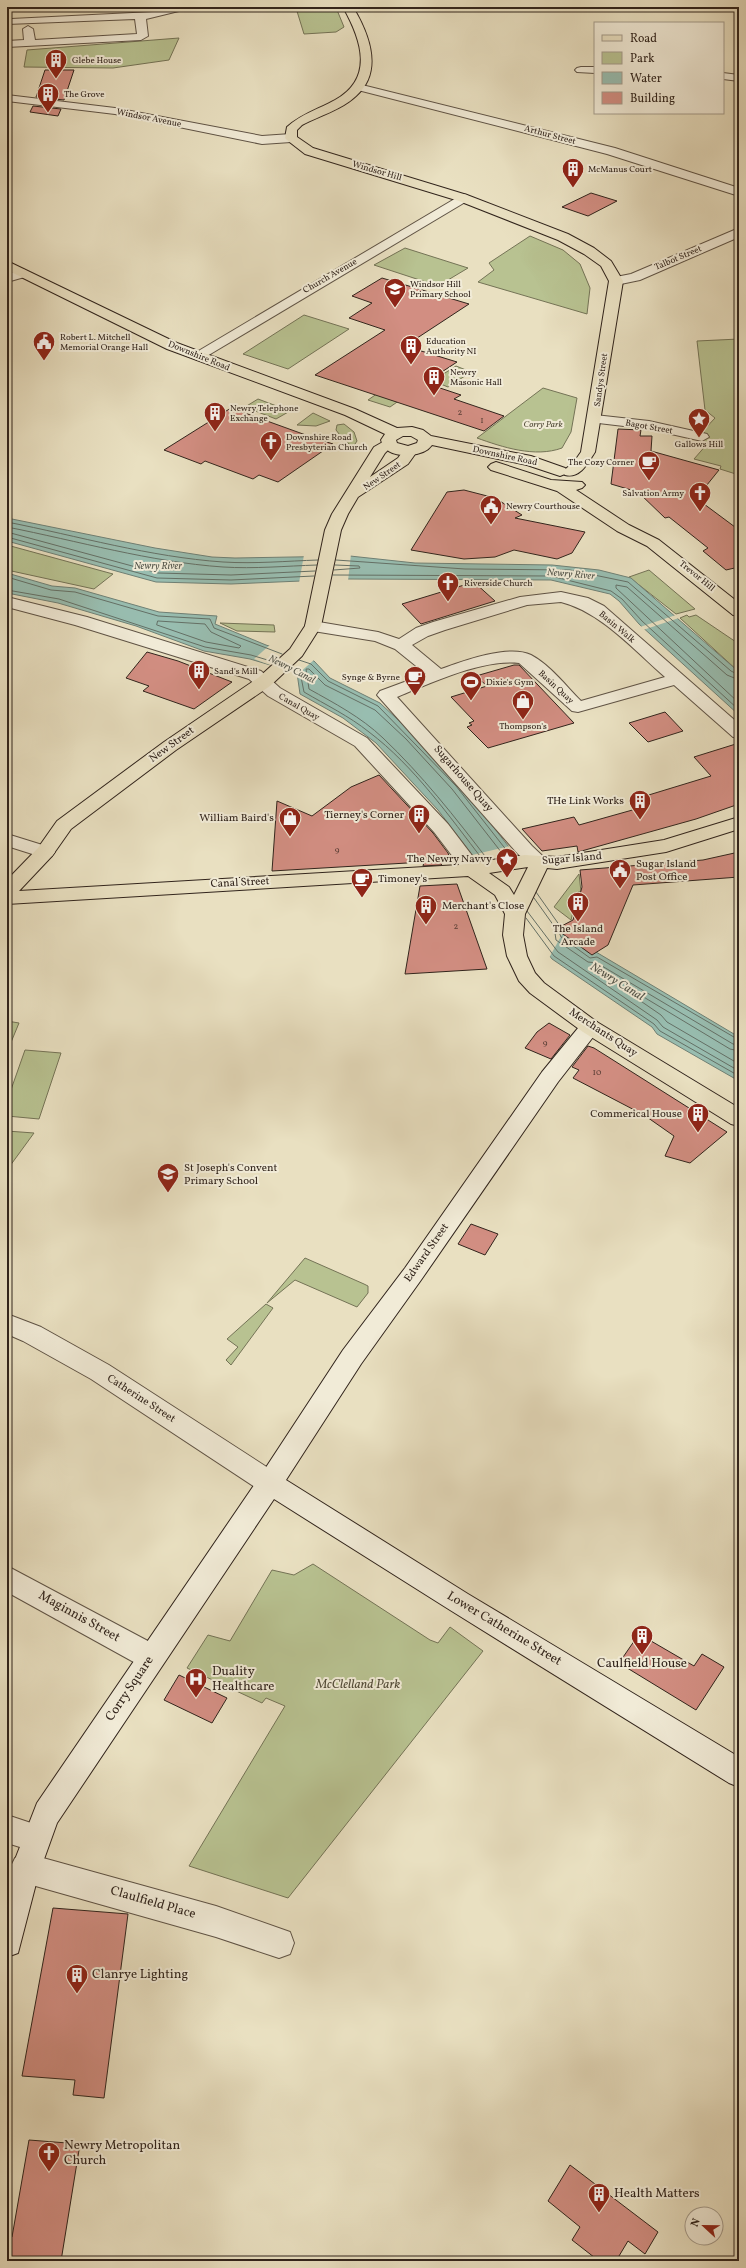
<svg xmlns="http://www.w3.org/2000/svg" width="746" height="2268" viewBox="0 0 746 2268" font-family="Vollkorn,serif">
  <rect width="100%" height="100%" fill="#e9e0c1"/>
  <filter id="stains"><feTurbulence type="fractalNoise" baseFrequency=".005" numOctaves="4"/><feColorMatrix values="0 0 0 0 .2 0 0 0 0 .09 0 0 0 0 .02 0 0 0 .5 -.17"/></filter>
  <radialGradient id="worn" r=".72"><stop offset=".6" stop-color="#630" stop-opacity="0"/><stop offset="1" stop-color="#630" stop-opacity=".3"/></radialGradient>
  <g fill="#b8c291" stroke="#747356">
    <path d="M327 7 337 10 344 27 336 32 304 34 296 8Z"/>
    <path d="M179 38 169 60 113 68 24 67 27 50Z"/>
    <path d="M530 236 563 250 580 264 590 288 587 314 478 282 494 270 489 263Z"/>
    <path d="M405 248 468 268 438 286 374 265Z"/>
    <path d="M304 315 349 329 288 369 243 354Z"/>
    <path d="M739 339V475L720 469 721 466 694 459 708 443 698 440 705 433 702 432 715 418 705 410 697 341Z"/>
    <path d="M456 366 471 372 448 387 438 383 443 380 437 378Z"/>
    <path d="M401 377 423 384 390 407 368 400Z"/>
    <path d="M543 388 577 398 571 432 562 448C535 458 502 447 477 438Z"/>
    <path d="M258 399 290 411 276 419 245 407Z"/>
    <path d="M313 413 330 421 316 426 297 425Z"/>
    <path d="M344 424 354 432 357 441 353 447 343 439 336 430 337 425Z"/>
    <path d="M7 545 113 574 94 589 7 570Z"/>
    <path d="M649 570 695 609 676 614 629 577Z"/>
    <path d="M687 615 689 617 696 615 739 644V672L680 618Z"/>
    <path d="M220 623 274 625 275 632 237 631Z"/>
    <path d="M579 874 581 892H578L571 920 554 907Z"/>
    <path d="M7 1021 19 1023 7 1052Z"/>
    <path d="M25 1050 61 1053 39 1119 7 1116V1101Z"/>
    <path d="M7 1131 34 1133 7 1170Z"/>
    <path d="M305 1258 364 1284 368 1286V1293L357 1307 295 1280 267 1303Z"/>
    <path d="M266 1304 273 1308 231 1365 226 1360 238 1347 227 1339Z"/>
    <path d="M313 1564 430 1640 438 1643 450 1627 483 1651 288 1898 189 1866 285 1706 266 1698 262 1703 187 1668 208 1635 230 1641 272 1570 294 1575Z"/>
  </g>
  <g fill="#98bdb0" stroke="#6f8075">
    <path d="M7 518 155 548 212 557 235 558 350 556 415 563 552 565 599 570 631 578 739 672V715L639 624 619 601 610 594 551 580 348 579 231 584 156 582 7 541Z"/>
    <path d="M7 573 52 586 75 588 159 612 217 616 215 624 266 645 314 661 330 678 380 703 412 733 459 783 509 847 564 924 596 952 739 1037V1081L657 1034 652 1027 552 959 438 810 376 743 343 718 300 694 297 673 250 659 204 651 136 626 58 603 7 593Z"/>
  </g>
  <g fill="#e9e0c1">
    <path d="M351 554 348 581 299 583 304 555Z"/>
    <path d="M676 615 679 618 643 630 640 627Z"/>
    <path d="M271 644 315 659 297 675 254 659Z"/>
    <path d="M510 846 566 924 565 929 549 958 472 855Z"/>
  </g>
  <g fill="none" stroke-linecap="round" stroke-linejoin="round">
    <g stroke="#647066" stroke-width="1">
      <path d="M7 522C78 536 150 557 223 562 255 564 287 561 318 560"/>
      <path d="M7 527C78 541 150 562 223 567 254 569 286 566 317 565"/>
      <path d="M7 532 158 573 231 575 315 571"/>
      <path d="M7 537 157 578 231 580 314 576"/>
      <path d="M336 560 465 569 570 570 628 582 731 671 739 675"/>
      <path d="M334 570 360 568 359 566 335 565"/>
      <path d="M333 575 551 576 611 591 622 599 642 621 739 710"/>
      <path d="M7 577 51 590 75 592 158 616 210 619 214 628 282 654"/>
      <path d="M7 590 59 599 205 647 251 655 274 662"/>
      <path d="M158 621 205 624 211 632 241 646 239 648 206 642 157 625Z"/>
      <path d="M299 660 311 664 328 681 378 706 456 786 511 856"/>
      <path d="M291 667 300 672 304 692C326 705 349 716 369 732 414 766 449 816 483 860"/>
      <path d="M739 680 727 675 627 587 616 585V588L739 703"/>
      <path d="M488 860C455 817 422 775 383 738 361 717 334 703 309 689L306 669H309L325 685 375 710 406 739 452 789 505 857"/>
      <path d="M536 892 560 926"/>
      <path d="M534 898 554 926 556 940 588 962 597 963 733 1044 739 1045"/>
      <path d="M527 911 558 952 657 1020 663 1027 739 1071"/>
      <path d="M526 918 554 956 654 1024 660 1031 739 1076"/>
      <path d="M559 932 561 937 590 958 597 957 739 1040"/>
      <path d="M739 1051 730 1049 632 990 629 991V993L661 1015 667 1022 739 1064"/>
    </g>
  </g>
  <g fill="#d28e82" stroke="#31241c">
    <path d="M45 70H74L64 100 36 97Z"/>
    <path d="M33 106 61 109 58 116 30 112Z"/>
    <path d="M591 193 617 201 588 216 562 207Z"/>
    <path d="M382 278 469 304 405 346 457 362 425 383 461 395 454 399 504 416 484 431 315 375 385 330 349 318 372 303 352 296Z"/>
    <path d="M231 408 303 434 333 444 278 482 259 475 253 479 205 461 201 464 164 450Z"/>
    <path d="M618 429 641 430 640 436H652L651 451 719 470 694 501 704 504 739 530V567L726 570 703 551 708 548 669 517 665 518 638 492 611 484Z"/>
    <path d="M464 490 495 498 522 515 515 518 585 532 572 553 557 559 514 550 495 557 464 559 411 550 447 492Z"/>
    <path d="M474 582 495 601 421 624 402 604Z"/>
    <path d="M147 652 178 661 232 682 194 709 143 691 149 686 126 678Z"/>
    <path d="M514 665H519L574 723 488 748 467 727 472 725 469 723 474 721 451 697 487 686 476 676Z"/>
    <path d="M665 712 683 731 648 742 629 723Z"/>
    <path d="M739 743V804L696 819 578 852 577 846 542 851 522 829 574 817 579 825 636 809 629 801 711 776 694 757Z"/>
    <path d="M379 775 433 833 448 853 449 856 441 865 423 866 424 862 272 871 277 801 312 816 351 787Z"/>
    <path d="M739 852V877L633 885 608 945 592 955 556 929 573 920 582 887 580 870 703 860Z"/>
    <path d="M457 884 487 969 405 974 420 886Z"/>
    <path d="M549 1023 570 1035 551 1059 525 1048 537 1032Z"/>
    <path d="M588 1046 594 1048 727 1132 690 1163 665 1156 674 1136 644 1115 573 1078 579 1070 572 1067Z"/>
    <path d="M471 1224 498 1234 485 1255 458 1244Z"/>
    <path d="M639 1634 694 1666 702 1654 724 1667 696 1710 619 1663Z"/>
    <path d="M179 1675 227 1698 212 1723 164 1700Z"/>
    <path d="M53 1908 128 1914 104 2098 73 2095 75 2080 22 2076Z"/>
    <path d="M29 2140 80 2144 61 2261H7V2236L12 2237Z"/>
    <path d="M570 2165 658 2232 645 2254 628 2241 616 2261H599L572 2240 580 2227 548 2201Z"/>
  </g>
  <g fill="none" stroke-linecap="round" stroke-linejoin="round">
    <g stroke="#5f5345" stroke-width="2">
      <g id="street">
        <path d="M171 7H188L187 9 146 19 148 36 141 40 7 47V41L24 40 23 29 28 26 33 29 35 40 137 34 135 19 7 24V20L11 19 153 12Z"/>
        <path d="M722 7H739V11L727 10Z"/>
        <path d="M581 67H595V73L577 72 575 70 577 68Z"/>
        <path d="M723 73 739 75V81L723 79Z"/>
        <path d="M358 84 615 148 739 188V196L607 154 354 89 352 87Z"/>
        <path d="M7 95 115 108 262 136 291 134 297 138 291 142 262 144 115 114 7 101Z"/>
        <path d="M463 194 467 195 469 198 467 201 202 359 197 360 190 356Z"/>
        <path d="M739 228V237L640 280 616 285 609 281 611 278 631 274Z"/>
        <path d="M23 269 30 273 28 276 7 282V274Z"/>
        <path d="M595 415 649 421 707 434 709 437 702 441 649 429 590 422 588 419Z"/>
        <path d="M561 592 588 598 604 606 739 724V738L733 737 674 685 578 712 572 711 519 663C482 659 431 683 397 697L532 846 550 863 547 867C534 871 528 862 518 854L377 695 380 691 426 674 395 649 375 641 307 630 305 626 307 622 313 621 378 632 399 639 416 628 433 622 520 597ZM561 602C601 612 634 650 665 677L581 701C566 686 550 665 531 655 509 644 463 661 441 669L412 645 428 636 445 630 527 605Z"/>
        <path d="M7 597 87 617 261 671 280 688 367 738 448 824 483 870 480 874 473 876 466 874 434 832 355 746 268 696 249 679 75 625 7 607Z"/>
        <path d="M7 834 52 848 55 852 52 856 45 858 7 846Z"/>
        <path d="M7 1314 41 1327 109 1365 279 1475 283 1483 279 1491 270 1494 261 1491 91 1379 23 1341 7 1334Z"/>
        <path d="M7 1566 161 1648 165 1657 161 1666 151 1669 141 1666 7 1592Z"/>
        <path d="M7 1815 46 1828 51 1838 46 1848 36 1852 7 1843Z"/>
        <path d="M25 1853 216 1906 290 1932 294 1943 290 1954 279 1958 216 1937 25 1883 15 1878 10 1868 15 1858Z"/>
      </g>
    </g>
    <g stroke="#31241c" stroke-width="2">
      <path id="secondary" d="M590 1020 597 1022 600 1027 597 1032 558 1082 421 1280 361 1364 286 1480 468 1594 739 1757V1787L729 1783 450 1610 274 1499 57 1823 38 1876 18 1953 7 1957V1880L37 1803 261 1475 343 1350 405 1268 542 1072 583 1022Z"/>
    </g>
    <g stroke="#31241c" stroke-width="2">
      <g id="primary">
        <path d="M343 7H353C369 34 384 71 356 96 341 110 319 116 302 125L297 130V137L313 148 467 195 568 234 594 248 611 261 623 281 595 452C588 463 580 479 565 475L562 472 574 462 581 452 609 281 601 266 584 254 558 240 459 201 305 154 287 140 285 138 287 127C301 114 319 109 335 100 375 78 361 39 343 7Z"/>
        <path d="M388 439 395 443 385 453 370 477 398 458 406 447H416L418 450 408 464 358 497 348 514 341 530 321 626 302 656 270 686 176 750 71 829 52 856 19 891 459 865 525 855 557 857 664 840 739 817V829L666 852 557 869 547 868 525 914 523 935 527 956 535 973 544 983 597 1022 739 1108V1126L731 1124 583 1032 530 993 519 981 507 956 503 935 505 914 495 895 468 876 7 904V880L38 848 57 821 164 742 258 678 290 649 305 626 325 530 332 514 374 447ZM528 867 514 895 509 887 489 873Z"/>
      </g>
    </g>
    <g stroke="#31241c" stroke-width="2">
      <g id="highway">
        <path d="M7 261 177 343 355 409 397 428 412 427 423 430 431 436 531 456 565 468 568 471 565 474 560 476 527 465 432 445C424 457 395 459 385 448 383 446 382 443 381 440L385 434 345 415 167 349 7 270ZM403 436H411L418 440 417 443 408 446 397 443 396 440Z"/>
        <path d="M496 462 551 480 582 482 585 485 582 488 576 490 629 525 659 540 739 603V616L733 615 647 546 617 531 557 491 491 470 488 467 491 464Z"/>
      </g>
    </g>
    <use href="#street" fill="#f1ebd7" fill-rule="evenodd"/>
    <use href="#secondary" fill="#f1ebd7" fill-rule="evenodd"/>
    <use href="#primary" fill="#e9e0c1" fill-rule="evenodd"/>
    <use href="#highway" fill="#e9e0c1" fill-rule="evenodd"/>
  </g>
  <defs>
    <g id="building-pin" transform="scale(1.15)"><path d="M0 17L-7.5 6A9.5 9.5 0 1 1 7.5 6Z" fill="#8f2418" stroke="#f1ebd7"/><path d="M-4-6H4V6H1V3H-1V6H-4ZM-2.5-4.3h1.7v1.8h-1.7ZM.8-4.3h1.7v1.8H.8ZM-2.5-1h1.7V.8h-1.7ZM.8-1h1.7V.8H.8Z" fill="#fff"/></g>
    <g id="school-pin" transform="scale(1.15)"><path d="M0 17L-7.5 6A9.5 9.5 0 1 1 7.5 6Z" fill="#8f2418" stroke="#f1ebd7"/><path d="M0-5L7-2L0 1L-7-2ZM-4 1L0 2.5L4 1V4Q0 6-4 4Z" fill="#fff"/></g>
    <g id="civic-pin" transform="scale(1.15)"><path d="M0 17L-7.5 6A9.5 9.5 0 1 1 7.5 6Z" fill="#8f2418" stroke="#f1ebd7"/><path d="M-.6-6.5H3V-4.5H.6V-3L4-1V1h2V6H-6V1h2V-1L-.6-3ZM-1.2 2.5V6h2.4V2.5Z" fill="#fff"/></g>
    <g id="sight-pin" transform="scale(1.15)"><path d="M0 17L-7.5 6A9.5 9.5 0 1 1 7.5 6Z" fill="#8f2418" stroke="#f1ebd7"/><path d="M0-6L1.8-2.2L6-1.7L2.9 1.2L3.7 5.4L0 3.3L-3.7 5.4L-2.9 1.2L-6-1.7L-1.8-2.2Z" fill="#fff"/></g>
    <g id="church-pin" transform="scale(1.15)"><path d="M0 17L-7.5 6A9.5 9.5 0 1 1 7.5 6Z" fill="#8f2418" stroke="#f1ebd7"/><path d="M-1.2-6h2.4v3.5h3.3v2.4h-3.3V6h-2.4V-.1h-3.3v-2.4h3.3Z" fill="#fff"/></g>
    <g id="cafe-pin" transform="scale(1.15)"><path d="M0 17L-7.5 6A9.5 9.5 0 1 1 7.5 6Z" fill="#8f2418" stroke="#f1ebd7"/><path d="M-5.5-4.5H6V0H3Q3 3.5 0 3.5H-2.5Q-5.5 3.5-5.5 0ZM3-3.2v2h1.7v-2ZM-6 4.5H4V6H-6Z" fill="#fff"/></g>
    <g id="stadium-pin" transform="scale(1.15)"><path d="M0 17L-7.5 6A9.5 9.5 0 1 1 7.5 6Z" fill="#8f2418" stroke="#f1ebd7"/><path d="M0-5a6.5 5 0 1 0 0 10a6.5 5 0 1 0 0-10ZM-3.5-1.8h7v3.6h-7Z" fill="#fff"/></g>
    <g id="shop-pin" transform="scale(1.15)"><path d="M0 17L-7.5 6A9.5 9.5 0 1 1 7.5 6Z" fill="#8f2418" stroke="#f1ebd7"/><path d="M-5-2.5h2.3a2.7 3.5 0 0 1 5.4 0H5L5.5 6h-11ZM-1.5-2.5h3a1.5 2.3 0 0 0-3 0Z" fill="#fff"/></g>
    <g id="hospital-pin" transform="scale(1.15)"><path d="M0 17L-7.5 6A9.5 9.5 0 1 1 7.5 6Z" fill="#8f2418" stroke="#f1ebd7"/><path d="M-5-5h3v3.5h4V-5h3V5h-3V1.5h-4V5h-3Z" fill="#fff"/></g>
  </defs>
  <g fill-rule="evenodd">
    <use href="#building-pin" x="56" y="60"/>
    <use href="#building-pin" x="48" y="94"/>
    <use href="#building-pin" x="573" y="169"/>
    <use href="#school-pin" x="395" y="289"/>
    <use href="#civic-pin" x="44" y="342"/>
    <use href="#building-pin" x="411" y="346"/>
    <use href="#building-pin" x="434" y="377"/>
    <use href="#building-pin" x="215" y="413"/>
    <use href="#sight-pin" x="699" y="419"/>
    <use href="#church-pin" x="271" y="442"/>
    <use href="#cafe-pin" x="649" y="462"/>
    <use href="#church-pin" x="700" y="493"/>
    <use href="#civic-pin" x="491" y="506"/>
    <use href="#church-pin" x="448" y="583"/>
    <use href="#building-pin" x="199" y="671"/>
    <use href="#cafe-pin" x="415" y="677"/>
    <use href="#stadium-pin" x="471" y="682"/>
    <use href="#shop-pin" x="523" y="701"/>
    <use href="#building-pin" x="640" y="801"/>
    <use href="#building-pin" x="419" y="815"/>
    <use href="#shop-pin" x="290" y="818"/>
    <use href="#sight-pin" x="507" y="859"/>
    <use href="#civic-pin" x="620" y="870"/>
    <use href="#cafe-pin" x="362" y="879"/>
    <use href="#building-pin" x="578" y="903"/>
    <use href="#building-pin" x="426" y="906"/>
    <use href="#building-pin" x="698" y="1114"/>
    <use href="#school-pin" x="168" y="1174"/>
    <use href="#building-pin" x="642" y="1636"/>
    <use href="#hospital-pin" x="196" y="1679"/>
    <use href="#building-pin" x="77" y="1975"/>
    <use href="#church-pin" x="49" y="2153"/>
    <use href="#building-pin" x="599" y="2194"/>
  </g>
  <g text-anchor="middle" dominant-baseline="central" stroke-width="4" stroke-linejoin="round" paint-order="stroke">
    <g font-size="9" fill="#31241c" stroke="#f1ebd7" text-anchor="start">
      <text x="72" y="60">Glebe House</text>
      <text x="64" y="94">The Grove</text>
      <text x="588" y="169">McManus Court</text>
      <text x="410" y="284">Windsor Hill<tspan x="410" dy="10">Primary School</tspan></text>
      <text x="60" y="337">Robert L. Mitchell<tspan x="60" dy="10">Memorial Orange Hall</tspan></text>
      <text x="426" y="341">Education<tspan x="426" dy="10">Authority NI</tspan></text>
      <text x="450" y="372">Newry<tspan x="450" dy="10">Masonic Hall</tspan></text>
      <text x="230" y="408">Newry Telephone<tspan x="230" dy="10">Exchange</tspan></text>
      <text x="286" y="437">Downshire Road<tspan x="286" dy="10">Presbyterian Church</tspan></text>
      <text x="699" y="444" text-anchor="middle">Gallows Hill</text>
      <text x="634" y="462" text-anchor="end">The Cozy Corner</text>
      <text x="684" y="493" text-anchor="end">Salvation Army</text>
      <text x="506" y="506">Newry Courthouse</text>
      <text x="464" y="583">Riverside Church</text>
      <text x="214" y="671">Sand's Mill</text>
      <text x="400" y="677" text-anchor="end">Synge &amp; Byrne</text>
      <text x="486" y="682">Dixie's Gym</text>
      <text x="523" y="726" text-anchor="middle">Thompson's</text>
    </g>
    <g font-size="9" fill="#31241c" stroke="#f1ebd7">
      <text transform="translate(149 118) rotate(11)">Windsor Avenue</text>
      <text transform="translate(550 135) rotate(15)">Arthur Street</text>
      <text transform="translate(377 171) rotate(16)">Windsor Hill</text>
      <text transform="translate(678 258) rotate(-23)">Talbot Street</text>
      <text transform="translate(330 276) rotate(-30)">Church Avenue</text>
      <text transform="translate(199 356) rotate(22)">Downshire Road</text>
      <text transform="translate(601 380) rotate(-82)">Sandys Street</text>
      <text transform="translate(649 427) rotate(10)">Bagot Street</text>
      <text transform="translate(505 456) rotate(12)">Downshire Road</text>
      <text transform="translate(382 476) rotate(-35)">New Street</text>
      <text transform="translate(697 576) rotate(39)">Trevor Hill</text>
      <text transform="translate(617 627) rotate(40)">Basin Walk</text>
      <text transform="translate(556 687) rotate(43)">Basin Quay</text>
      <text transform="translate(299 707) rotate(30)">Canal Quay</text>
    </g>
    <g font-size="9" fill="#593e36">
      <text x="460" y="412">2</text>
      <text x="482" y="420">1</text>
      <text x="337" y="850">9</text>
      <text x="456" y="926">2</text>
      <text x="545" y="1043">9</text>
      <text x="597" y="1072">10</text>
    </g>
    <g font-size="9" font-style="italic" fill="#534c39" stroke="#f1ebd7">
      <text x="543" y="424">Corry Park</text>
    </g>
    <g font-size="10" font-style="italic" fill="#505248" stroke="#f1ebd7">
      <text x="158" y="566">Newry River</text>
      <text transform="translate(571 574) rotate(5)">Newry River</text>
      <text transform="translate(292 669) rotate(27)">Newry Canal</text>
    </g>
    <g font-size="11" fill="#31241c" stroke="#f1ebd7">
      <text transform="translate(172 745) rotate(-36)">New Street</text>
      <text transform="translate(463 779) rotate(49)">Sugarhouse Quay</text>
      <text transform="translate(572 859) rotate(-5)">Sugar Island</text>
      <text transform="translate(240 883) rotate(-3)">Canal Street</text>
      <text transform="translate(603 1033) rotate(33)">Merchants Quay</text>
      <text transform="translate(427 1253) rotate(-55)">Edward Street</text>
      <text transform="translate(141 1399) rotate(33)">Catherine Street</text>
    </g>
    <g font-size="11" fill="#31241c" stroke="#f1ebd7" text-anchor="end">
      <text x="624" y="801">THe Link Works</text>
      <text x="404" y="815">Tierney's Corner</text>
      <text x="274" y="818">William Baird's</text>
      <text x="492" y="859">The Newry Navvy</text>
      <text x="636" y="864" text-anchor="start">Sugar Island<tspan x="636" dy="13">Post Office</tspan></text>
      <text x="378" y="879" text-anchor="start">Timoney's</text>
      <text x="442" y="906" text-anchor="start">Merchant's Close</text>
      <text x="578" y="929" text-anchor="middle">The Island<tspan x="578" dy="13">Arcade</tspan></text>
      <text x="682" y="1114">Commerical House</text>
      <text x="184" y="1168" text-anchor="start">St Joseph's Convent<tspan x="184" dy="13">Primary School</tspan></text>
    </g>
    <g font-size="12" font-style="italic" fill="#505248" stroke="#f1ebd7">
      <text transform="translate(617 982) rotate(32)">Newry Canal</text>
    </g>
    <g font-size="13" fill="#31241c" stroke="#f1ebd7">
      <text transform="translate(79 1617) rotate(29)">Maginnis Street</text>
      <text transform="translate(504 1629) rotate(31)">Lower Catherine Street</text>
      <text transform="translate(130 1689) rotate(-56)">Corry Square</text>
      <text transform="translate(153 1903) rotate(16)">Claulfield Place</text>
    </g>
    <g font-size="13" fill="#31241c" stroke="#f1ebd7" text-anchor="start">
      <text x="642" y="1664" text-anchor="middle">Caulfield House</text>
      <text x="212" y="1672">Duality<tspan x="212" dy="15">Healthcare</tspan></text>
      <text x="92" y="1975">Clanrye Lighting</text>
      <text x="64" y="2146">Newry Metropolitan<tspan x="64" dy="15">Church</tspan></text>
      <text x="614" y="2194">Health Matters</text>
    </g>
    <g font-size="13" font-style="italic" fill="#534c39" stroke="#f1ebd7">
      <text x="358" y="1685">McClelland Park</text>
    </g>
  </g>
  <rect width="746" height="2268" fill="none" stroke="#e9e0c1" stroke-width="24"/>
  <rect x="8" y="8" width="730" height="2252" fill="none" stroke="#31241c" stroke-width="2"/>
  <rect x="12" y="12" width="722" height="2244" fill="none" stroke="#31241c"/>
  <rect x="594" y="22" width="130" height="92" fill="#f1ebd7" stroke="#a49b8c"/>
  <rect x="602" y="35" width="20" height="6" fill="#e9e0c1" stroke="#a49b8c"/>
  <text x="630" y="42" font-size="12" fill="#31241c">Road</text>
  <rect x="602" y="52" width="20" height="12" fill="#b8c291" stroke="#a49b8c"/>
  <text x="630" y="62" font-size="12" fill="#31241c">Park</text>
  <rect x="602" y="72" width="20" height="12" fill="#98bdb0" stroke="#a49b8c"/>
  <text x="630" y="82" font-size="12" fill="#31241c">Water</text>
  <rect x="602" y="92" width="20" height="12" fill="#d28e82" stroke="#a49b8c"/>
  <text x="630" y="102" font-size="12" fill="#31241c">Building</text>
  <g transform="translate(704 2226) rotate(292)"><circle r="19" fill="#f1ebd7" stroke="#a49b8c"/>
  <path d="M0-3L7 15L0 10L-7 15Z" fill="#8f2418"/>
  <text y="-6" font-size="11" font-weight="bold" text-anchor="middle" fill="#31241c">N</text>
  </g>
  <rect width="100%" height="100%" filter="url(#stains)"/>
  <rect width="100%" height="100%" fill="url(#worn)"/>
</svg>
